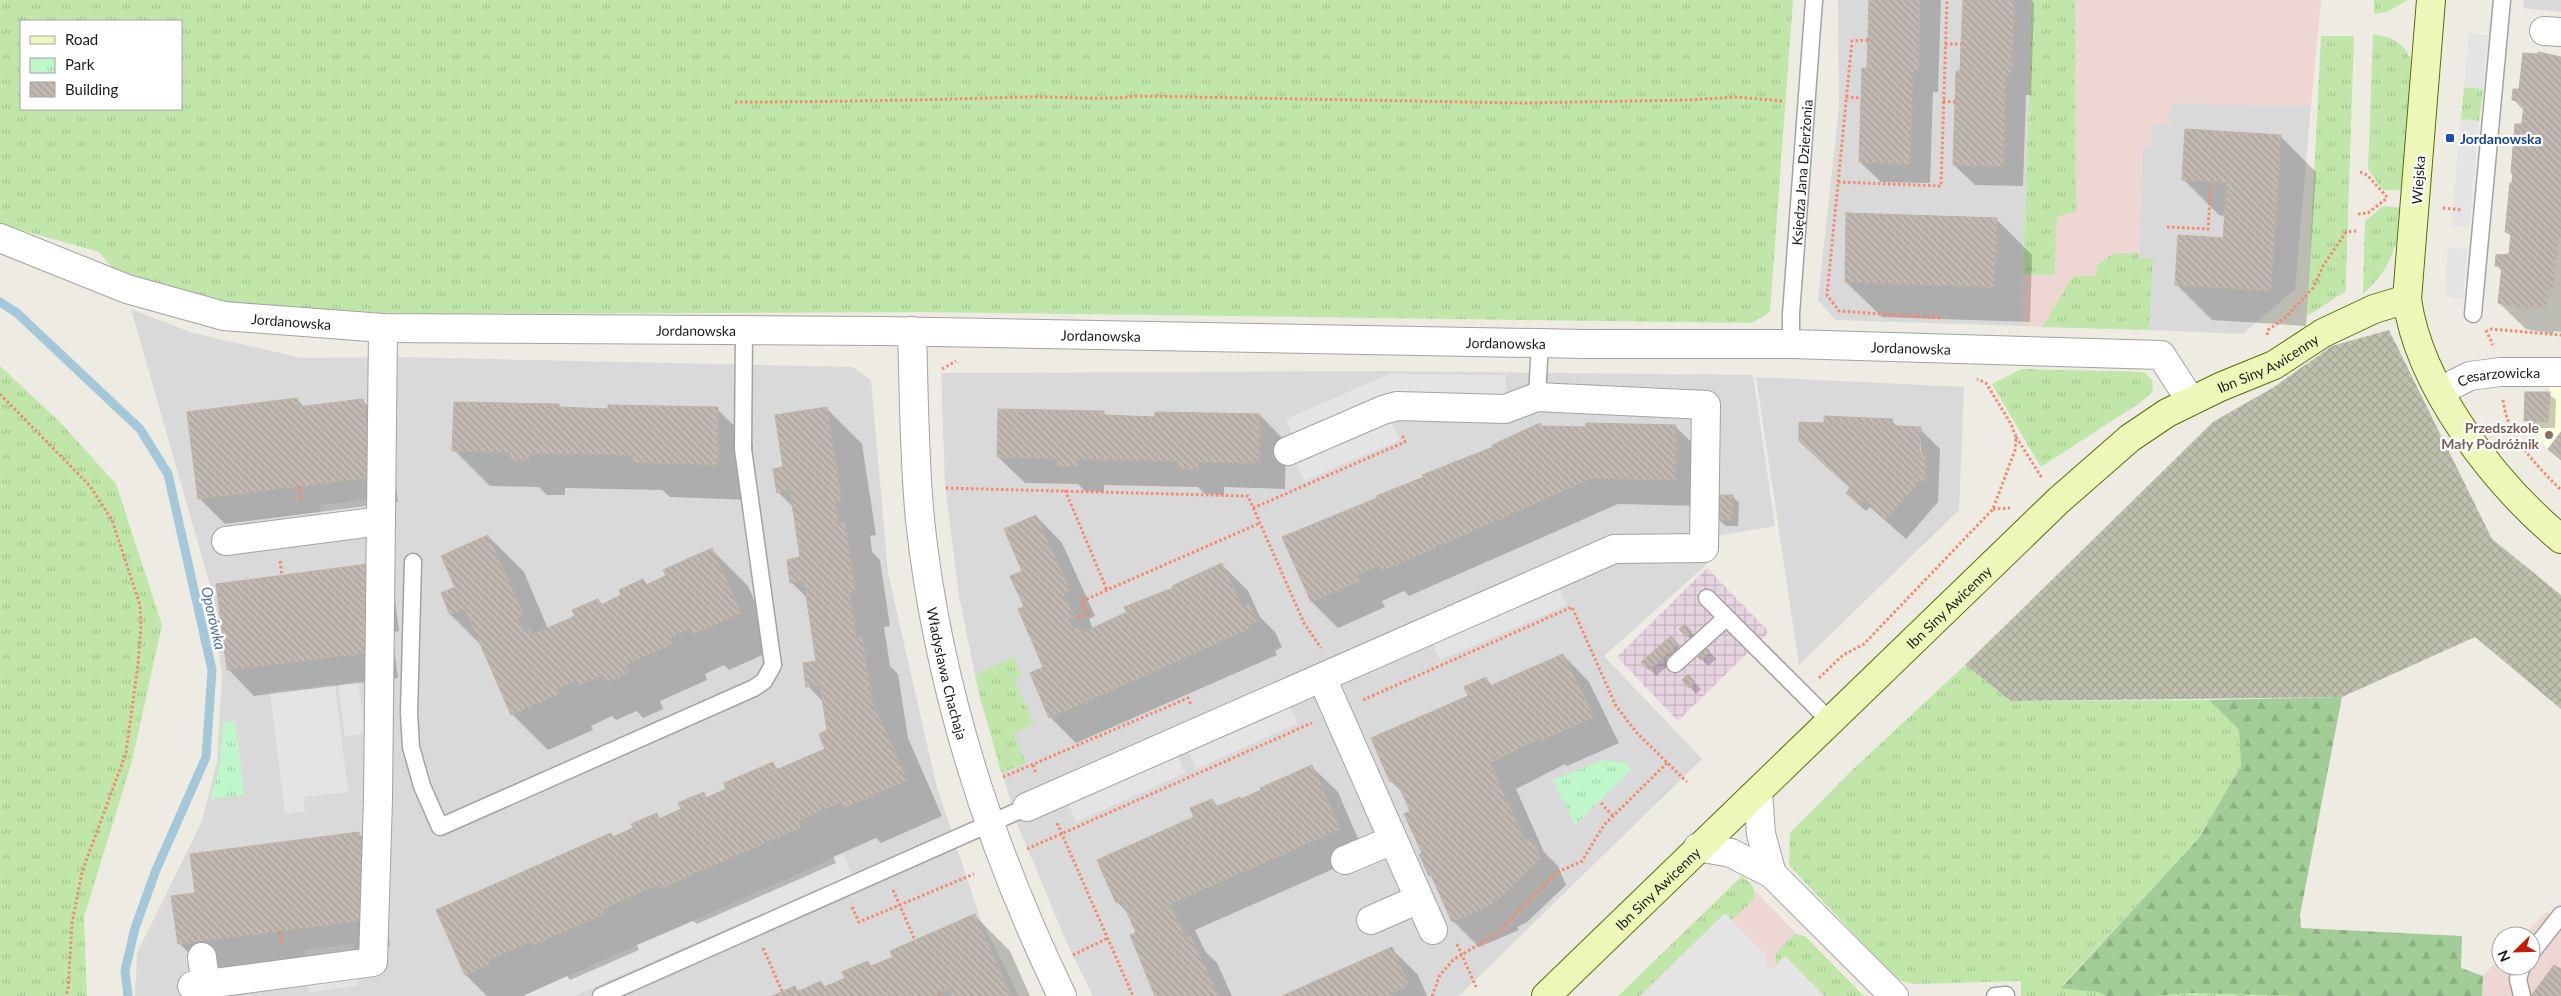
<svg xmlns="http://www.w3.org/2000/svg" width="2561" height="996" viewBox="0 0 2561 996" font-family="Lato,sans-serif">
  <defs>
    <pattern id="industrial-grid" width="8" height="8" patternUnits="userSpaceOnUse" patternTransform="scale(1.25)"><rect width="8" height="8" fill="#e6d4e1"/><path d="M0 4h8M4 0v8" fill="none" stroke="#c5b5c0"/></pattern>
    <pattern id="construction-cross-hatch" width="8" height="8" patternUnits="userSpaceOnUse" patternTransform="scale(1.25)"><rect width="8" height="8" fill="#bfc1ae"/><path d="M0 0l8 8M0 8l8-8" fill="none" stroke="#a4a595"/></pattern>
    <pattern id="grass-tufts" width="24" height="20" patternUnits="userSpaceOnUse" patternTransform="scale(1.25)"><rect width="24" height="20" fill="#c0e7a9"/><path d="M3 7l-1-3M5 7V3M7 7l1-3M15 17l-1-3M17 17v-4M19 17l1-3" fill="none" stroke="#a4c691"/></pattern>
    <pattern id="forest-firs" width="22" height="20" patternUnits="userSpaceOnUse" patternTransform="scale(1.25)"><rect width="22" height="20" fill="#a2cc98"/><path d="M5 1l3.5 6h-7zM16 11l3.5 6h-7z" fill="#8baf82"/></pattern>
    <pattern id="park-tufts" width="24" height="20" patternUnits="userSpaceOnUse" patternTransform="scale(1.25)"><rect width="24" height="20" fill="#bff7ca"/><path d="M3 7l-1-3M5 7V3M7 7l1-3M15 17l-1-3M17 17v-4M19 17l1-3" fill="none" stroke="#a4d3ad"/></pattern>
    <pattern id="building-back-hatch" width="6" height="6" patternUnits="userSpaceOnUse" patternTransform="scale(1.25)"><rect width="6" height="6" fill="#c2bab2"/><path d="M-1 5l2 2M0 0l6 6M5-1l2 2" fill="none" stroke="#a69f98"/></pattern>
  </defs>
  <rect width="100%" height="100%" fill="#edebe2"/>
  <g fill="#dad9d9">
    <path d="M1838 0H2032L2021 326 1836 320 1818 300 1839 107Z"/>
    <path d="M2524 0H2561V12L2523 8Z"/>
    <path d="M2169 104 2311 106 2295 289 2243 334 2149 330 2153 259 2139 258 2142 147 2151 125Z"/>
    <path d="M131 309 193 333 301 358 397 357 852 367 871 380 888 573 936 784 980 918 1019 996H135L137 953 202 821 217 762 222 675 210 585Z"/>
    <path d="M1386 371 1753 375 1775 526 1716 536 1715 557 1604 656 1702 759 1459 996H1093L1070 950 1018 826 980 699 959 596 945 485 941 373Z"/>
    <path d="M1756 377 1964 387 1959 510 1799 665Z"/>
  </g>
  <g fill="#eed6d2">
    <path d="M2032 0H2321L2311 106 2170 104 2169 124 2151 125V146L2142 147 2139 257 2153 258 2149 330 2021 326Z"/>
    <path d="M1729 892 1757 893 1857 996H1621Z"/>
    <path d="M2547 912 2561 924V996H2482L2483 976 2501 957V966H2531V936H2523Z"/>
  </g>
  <path fill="url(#industrial-grid)" d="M1707 568 1769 632 1678 721 1617 657Z"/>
  <path fill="#fafedb" d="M2550 384 2561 385V460L2548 449 2524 421 2548 422Z"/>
  <path fill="url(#construction-cross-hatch)" d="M2389 330 2492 539 2561 595V709L2475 637 2342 697 2011 701 1965 665 2213 422 2274 387 2332 346Z"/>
  <g fill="url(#grass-tufts)" fill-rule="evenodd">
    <path d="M0 0H1793L1770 312 1751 323 929 312 429 314 291 310 237 307 115 271 99 252 0 224ZM21 21H181V109H21Z"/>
    <path d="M2032 0H2075L2076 211 2057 217 2054 275 2023 274Z"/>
    <path d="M2374 0H2408L2387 12 2374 14Z"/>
    <path d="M2373 34C2394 37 2408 45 2412 66L2402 190H2383L2368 169Z"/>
    <path d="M2321 36H2354L2346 276V291L2307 316Z"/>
    <path d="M2464 87 2483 89 2479 121 2461 119Z"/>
    <path d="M2383 206 2402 208C2398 246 2392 267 2363 294L2365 221Z"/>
    <path d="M2139 253V258H2153L2149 330 2042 327 2073 276H2096L2097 265 2113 254Z"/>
    <path d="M0 366 60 422 116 484 162 625 132 761 84 917 87 996H0Z"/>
    <path d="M2021 369 2144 372 2152 380 2153 391 2141 402 2041 467 1992 384Z"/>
    <path d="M1013 657 1021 676 1014 680 1034 724 1013 733 1026 763 1001 773 975 675Z"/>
    <path d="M1965 665 2011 701 2209 700 2239 730 2241 766 2199 838 2061 987 2098 992 2106 996H2021V981L1913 984 1902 981 1893 976 1789 865 1790 833 1847 775Z"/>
    <path d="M1742 876C1750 883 1757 888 1754 899L1732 920 1725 913 1640 996H1618Z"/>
    <path d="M1797 934 1806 937 1864 996H1825L1785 956 1776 965V953L1791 937Z"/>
    <path d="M2191 993 2308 995V996H2155Z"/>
  </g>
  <path fill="url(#forest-firs)" d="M2342 697 2300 915 2301 928 2462 936 2461 968 2483 976 2482 996H2308L2191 993 2155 996H2106L2098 992 2061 988 2199 838 2241 766 2239 730 2209 700Z"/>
  <g fill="url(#park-tufts)">
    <path d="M235 721 244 795 210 799 220 763 223 722Z"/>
    <path d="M1603 760 1626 763 1631 770 1575 825 1553 780Z"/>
  </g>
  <g fill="#e4e4e4">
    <path d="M2469 34 2488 35 2483 89 2464 87Z"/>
    <path d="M2461 119 2479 121 2469 227 2451 226Z"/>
    <path d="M2448 247 2467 249 2463 299 2445 296Z"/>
    <path d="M1389 374 1506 375 1505 396 1391 421 1400 440 1304 481 1296 462 1291 464 1283 444 1294 438 1286 419Z"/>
    <path d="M370 499 371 509 322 515 320 505Z"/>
    <path d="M1558 586 1567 605 1440 660 1432 641Z"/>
    <path d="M358 681 365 734 345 736 338 684Z"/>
    <path d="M335 684 348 792 304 797 305 811 285 814 270 692Z"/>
    <path d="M1289 705 1298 723 1196 769 1188 750Z"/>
    <path d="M1177 755 1185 773 1076 822 1068 803Z"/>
    <path d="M843 854 852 874 574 996H523Z"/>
    <path d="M1725 913 1765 954 1768 968H1773L1785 956 1824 996H1640Z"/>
    <path d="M353 944 355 954 305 960 304 950Z"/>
    <path d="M357 976 358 986 309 992 307 982Z"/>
  </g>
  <g fill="#0003" fill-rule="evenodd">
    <path d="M1870 0H1941L1938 92H1933L1930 183 1881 182 1860 162 1868 69Z"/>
    <path d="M1964 0H2031L2034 3 2031 95H2026L2023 186 1975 185 1954 165Z"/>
    <path d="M2524 54 2553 55 2561 58V332L2554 331 2553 334 2526 329 2499 303 2503 272 2496 265 2510 256 2512 237 2506 232 2513 184 2512 172 2524 111 2513 99 2520 91Z"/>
    <path d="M2280 136 2316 172 2306 326 2212 320 2176 284 2224 239 2226 216 2219 215 2183 179Z"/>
    <path d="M1996 219 2032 255 2030 322 1882 317 1846 282Z"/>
    <path d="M2549 394 2556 400 2555 428H2532L2526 421Z"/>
    <path d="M297 399 304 407 362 400 389 426 398 502 225 524 199 498Z"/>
    <path d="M558 405 562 409 609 410 717 409 753 444 752 500 670 497 662 490 565 488V495H547L539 487 490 486 454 450Z"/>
    <path d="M826 408 862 444 876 535 870 536 872 552 880 560 890 626 884 627 890 666 898 674 908 738 942 816 881 843 876 838 833 857 836 863 697 924 693 921 637 945 639 950 570 980 567 976 523 996H487L466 975 611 835 614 838 635 829 656 814 661 819 682 810 704 794 708 799 772 763 779 770 827 749 829 731 824 703 808 686 818 662 808 599 792 583 801 558 794 508 778 492 785 468Z"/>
    <path d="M1103 412 1108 417 1156 418 1260 415 1286 442 1285 489 1224 487V495L1205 494 1198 487 1104 485V492L1085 491 1078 484 1025 483 998 457Z"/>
    <path d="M1892 421 1899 428 1920 429 1940 449 1938 502 1906 539 1870 507 1866 511 1854 500 1851 489 1800 441 1827 425 1825 423ZM1919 441H1921V454H1918Z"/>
    <path d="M1542 427H1676L1702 453 1701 506 1618 504 1409 596 1404 591 1382 601 1385 607 1338 628 1312 602 1425 478Z"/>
    <path d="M1732 496 1739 503 1738 526H1726L1719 520Z"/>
    <path d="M1036 516 1062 543 1095 616 1089 619 1093 629 1222 565 1248 591 1260 617 1275 632 1282 647 1275 651 1277 655 1076 743 1050 717 1045 667 1025 608 1024 571Z"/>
    <path d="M488 536 524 572 548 629 577 616 598 600 603 605 623 596 643 580 648 585 667 576 712 550 748 586 776 649 729 670 724 665 705 674 707 680 660 701 663 709 643 718 637 711 616 720 612 716 591 726 593 730 548 750 512 714 482 646 451 615 442 594 457 588Z"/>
    <path d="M394 592 399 631 392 632 398 678 254 696 228 669Z"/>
    <path d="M1685 626 1698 639 1694 643 1681 629Z"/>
    <path d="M1677 644 1684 652 1656 676 1643 662Z"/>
    <path d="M1707 649 1716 659 1708 666 1699 656Z"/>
    <path d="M1563 655 1589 682 1619 743 1567 766 1565 764 1516 789 1544 852 1558 866 1566 885 1527 922 1517 927 1519 930 1479 947 1453 921 1435 880 1430 875 1412 812 1403 793 1391 781 1486 679 1493 686Z"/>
    <path d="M1688 676 1701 689 1696 694 1684 680Z"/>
    <path d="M1311 766 1338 792 1365 855 1195 930 1205 951 1217 963 1232 996H1156L1138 933 1129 914 1117 902 1212 800 1219 807 1241 800Z"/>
    <path d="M359 834 385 860 390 899 384 900 390 946 205 970 179 943 197 894Z"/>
    <path d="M974 915 1010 951 1030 996H774L794 987 800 992 821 983 826 988 847 979 868 962 872 967 895 957Z"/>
    <path d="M1392 949 1418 975 1427 996H1285Z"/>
  </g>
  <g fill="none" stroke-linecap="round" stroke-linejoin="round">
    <path stroke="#a4c8da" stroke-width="9" d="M0 302 17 313 140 429 168 474 212 670 206 757 156 870 135 928 125 971 128 996"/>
  </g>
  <g fill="url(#building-back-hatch)" stroke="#beb3a5">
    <path d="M1869 0H1920L1918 73 1913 72 1910 164 1859 162 1862 68H1867Z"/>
    <path d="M1963 0H2014L2011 76 2006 75 2003 166 1953 165 1956 71H1960Z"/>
    <path d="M2538 52 2561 57V238L2558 237 2553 289 2548 288 2546 308 2528 306V309L2498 303 2502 266H2495L2496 255 2509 254 2511 234 2505 232 2510 183H2512L2513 173H2511L2515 124H2522L2524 103 2512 100 2513 89H2519L2523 53 2538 54Z"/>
    <path d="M2185 129 2281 135 2271 291 2175 285 2178 235 2223 238 2227 182 2182 180Z"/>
    <path d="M1846 213 1997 218 1994 287 1845 282Z"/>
    <path d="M2525 392H2550L2548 422 2524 421Z"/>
    <path d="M297 398 298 407 363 399 373 477 198 499 187 412Z"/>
    <path d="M454 402 559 404V407L608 409V405L718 407 717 465 633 462V455L529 453V460L510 459V452L452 451Z"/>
    <path d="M827 407 841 500 835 501 838 523 845 522 855 591 849 592 856 638 862 637 872 701 907 780 844 808 842 801 798 821 801 827 660 889 658 885 602 909 604 914 533 945 531 941 488 960 490 964 465 975 436 910 611 833 613 837 633 828 631 824 657 813 659 819 681 809 678 803 704 792 706 798 726 789 724 783 773 762 776 770 825 749 819 734 827 730 820 685 806 687 803 663 816 661 804 581 790 583 787 560 800 557 790 490 777 493 773 469 783 467 775 415Z"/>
    <path d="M998 409 1104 411V415L1155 417V412L1260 414 1259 463 1198 462V469H1178V461L1078 459V466H1058V459L997 457Z"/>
    <path d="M1824 416 1893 419 1892 426 1824 423Z"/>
    <path d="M1799 422 1921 427 1918 483 1885 520 1799 441Z"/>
    <path d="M1540 423 1541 426 1586 427V423L1676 425 1675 480 1592 478 1382 571 1379 565 1357 575 1360 581 1311 602 1282 537 1377 498 1376 496 1424 477 1422 475 1493 447 1492 445Z"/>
    <path d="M2561 432V460L2548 449Z"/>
    <path d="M1919 452H1926L1925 481H1918Z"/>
    <path d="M1850 488 1863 500 1859 505 1846 493Z"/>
    <path d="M1718 495H1733L1732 520H1718Z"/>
    <path d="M1036 515 1070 590 1063 592 1074 616 1068 618 1073 629 1079 627 1082 633 1127 612 1124 607 1173 588 1172 586 1222 563 1242 607 1249 604 1257 621 1250 624 1251 628 1049 718 1030 673 1043 667 1018 609 1024 607 1010 576 1022 571 1004 529Z"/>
    <path d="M488 535 523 614 517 617 524 632 530 629 532 635 575 616 572 610 598 599 601 605 621 595 619 590 643 579 646 585 666 576 663 570 712 548 741 613 692 635 689 629 670 638 672 644 625 665 629 673 607 682 603 675 579 685 577 680 556 690 558 694 511 715 465 609 450 615 441 593 455 587 441 556Z"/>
    <path d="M368 564 373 605 366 606 372 652 227 670 216 584Z"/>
    <path d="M1685 624 1692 632 1687 637 1679 629Z"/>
    <path d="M1671 636 1678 644 1649 670 1641 662Z"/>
    <path d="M1707 648 1710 652 1701 660 1697 656Z"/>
    <path d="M1563 654 1594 717 1540 741 1539 738 1490 763 1525 841 1532 839 1541 858 1501 897 1492 900 1493 904 1452 922 1431 875 1429 876 1419 854 1422 853 1404 814 1410 811 1396 779 1390 782 1371 738 1468 696 1464 687 1486 677 1490 686Z"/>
    <path d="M1688 674 1695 682 1689 688 1682 680Z"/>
    <path d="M1312 765 1340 829 1170 904 1186 938 1191 936 1218 996H1155L1130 935 1136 933 1122 900 1116 903 1097 860 1194 817 1190 808 1212 799 1216 807 1240 797 1241 799 1261 790 1260 788Z"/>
    <path d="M359 832 364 873 359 874 365 920 178 944 171 896 195 893 190 854Z"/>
    <path d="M975 914 1011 996H952L949 988 931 996H772L795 986 797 992 821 981 824 987 845 978 842 972 868 961 871 966 893 957 890 951Z"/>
    <path d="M1392 947 1409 985 1391 993 1392 996H1282Z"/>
    <path d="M2554 965 2561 969V996H2531Z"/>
  </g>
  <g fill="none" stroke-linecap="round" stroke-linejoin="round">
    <g stroke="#a3a3a3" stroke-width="19">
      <g id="lane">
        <path d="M2473 314 2502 0"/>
        <path id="s1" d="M1791 344V314L1814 0"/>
        <path d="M1537 397 1540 343"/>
        <path d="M413 562 409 713 411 747 422 786 440 827 754 688 764 681 773 665 743 449 744 330"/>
        <path d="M1707 598 1830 721"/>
        <path d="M1675 664 1726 618"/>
        <path d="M2531 953 2561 915"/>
        <path d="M2522 966 2518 979 2522 996"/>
        <path d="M601 996 1027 807"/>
        <path d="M1995 996 2006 995"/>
      </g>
    </g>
    <g stroke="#a3a3a3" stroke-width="30">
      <g id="street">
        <path d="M2544 31 2561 32"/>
        <path id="s2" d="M0 238 127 289 224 316 383 328 880 331 1586 344H1791L2161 355 2191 401"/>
        <path id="s3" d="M912 331C914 394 914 458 920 520 938 688 989 845 1062 996"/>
        <path id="s4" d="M2440 391 2470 376 2500 372H2561"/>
        <path d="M226 541 381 521"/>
        <path d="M1322 678 1433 930"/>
        <path d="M1758 792 1761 834 1772 874"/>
        <path d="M1027 807 1614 549 1704 548 1706 405 1537 397 1505 409 1397 406 1383 410 1288 451"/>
        <path d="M1698 847 1731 853 1772 874 1894 996"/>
        <path d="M1345 860 1393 840"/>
        <path d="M1371 920 1419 899"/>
        <path d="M202 957 207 996"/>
        <path d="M192 986 373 962 378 799 383 328"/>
      </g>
    </g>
    <g stroke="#586f08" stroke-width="30">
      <g id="secondary">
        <path d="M2431 0 2407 299C2419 387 2495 484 2561 539"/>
        <path id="s5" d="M1546 996 2059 500 2130 438 2167 413 2220 387 2274 365 2323 333 2374 309 2407 299"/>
      </g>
    </g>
    <g stroke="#f5896c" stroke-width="3" stroke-dasharray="2.5 2.5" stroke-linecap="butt">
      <path d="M1868 40 1852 41 1827 295 1839 311 1940 318"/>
      <path d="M1945 44H1961"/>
      <path d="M1846 97 1861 98"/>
      <path d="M1943 101 1955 102"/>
      <path d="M735 102C831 102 927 100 1024 97 1062 96 1100 101 1137 96L1522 103 1689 100 1736 97 1783 101"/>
      <path d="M2360 172 2367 175 2387 197"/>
      <path d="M1838 182 1941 186 1947 0"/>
      <path d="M2443 208 2462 210"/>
      <path d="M2358 214 2368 213 2387 198"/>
      <path d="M2167 227 2208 229 2211 184"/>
      <path d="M2490 329 2561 335"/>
      <path d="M2486 330 2493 345"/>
      <path d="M2267 335 2268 330 2286 317 2313 288 2323 266 2346 232 2357 231"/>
      <path d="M942 369 956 361"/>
      <path d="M0 394 90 486 112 520 140 605 141 626 138 664 126 753 82 872 72 923 68 991 65 996"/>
      <path d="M2503 400C2507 436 2536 465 2561 490"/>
      <path d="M2016 437 2042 478"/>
      <path d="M299 486 301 502"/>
      <path d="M946 488 1248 496 1304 623 1321 648"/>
      <path d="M1065 490 1107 590"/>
      <path d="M1253 508 1405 442 1402 434"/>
      <path d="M1993 509 2010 508"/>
      <path d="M280 561 282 575"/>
      <path d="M1078 618 1088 614 1082 601 1260 523"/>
      <path d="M1819 678 1843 655 1864 644 1993 509 2015 450 2016 437 2011 424 1986 383 1977 379"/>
      <path d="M1363 700 1572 607 1616 706 1637 733 1687 782"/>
      <path d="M1033 765 1036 773"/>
      <path d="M1003 777 1188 698 1191 705"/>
      <path d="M1601 803 1613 816"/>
      <path d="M1057 823 1133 996"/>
      <path d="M1027 849 1312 723"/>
      <path d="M893 890 915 940"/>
      <path d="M852 907 859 922 974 874"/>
      <path d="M280 931 282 945"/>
      <path d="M1457 944 1476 987"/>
      <path d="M763 948 782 991"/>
      <path d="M1073 955 1108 938"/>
      <path d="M939 992 941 996"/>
      <path d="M1432 996 1440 975 1453 960 1498 933 1556 873 1582 861 1604 825 1667 763"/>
    </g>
    <use href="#lane" stroke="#fff" stroke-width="16"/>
    <use href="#street" stroke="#fff" stroke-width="28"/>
    <use href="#secondary" stroke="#edf7b7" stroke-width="28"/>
  </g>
  <rect fill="#1a4fb4" stroke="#fff" stroke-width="2" x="2445" y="133" width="10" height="10" rx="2.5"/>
  <circle fill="#8d6e63" stroke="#fff" stroke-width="2" cx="2549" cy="435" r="5"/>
  <g text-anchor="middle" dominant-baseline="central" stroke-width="4.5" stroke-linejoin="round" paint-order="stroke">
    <g font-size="14" font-weight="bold" fill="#164399" stroke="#fff" text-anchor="start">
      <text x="2460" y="138">Jordanowska</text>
    </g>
    <g font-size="14" fill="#1c1c1c" stroke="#fff">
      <text stroke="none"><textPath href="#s1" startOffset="172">Księdza Jana Dzierżonia</textPath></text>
      <text transform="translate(2418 180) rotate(-86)">Wiejska</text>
      <text stroke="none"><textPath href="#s2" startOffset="305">Jordanowska</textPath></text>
      <text stroke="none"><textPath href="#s2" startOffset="710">Jordanowska</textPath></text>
      <text stroke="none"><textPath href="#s2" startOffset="1115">Jordanowska</textPath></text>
      <text stroke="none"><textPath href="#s2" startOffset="1520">Jordanowska</textPath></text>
      <text stroke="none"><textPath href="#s2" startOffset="1925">Jordanowska</textPath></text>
      <text stroke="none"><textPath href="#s5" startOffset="965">Ibn Siny Awicenny</textPath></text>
      <text stroke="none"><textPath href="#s4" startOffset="62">Cesarzowicka</textPath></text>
      <text stroke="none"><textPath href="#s5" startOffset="560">Ibn Siny Awicenny</textPath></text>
      <text stroke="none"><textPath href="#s3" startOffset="345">Władysława Chachaja</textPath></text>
      <text stroke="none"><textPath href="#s5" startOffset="155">Ibn Siny Awicenny</textPath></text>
    </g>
    <g font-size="14" font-weight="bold" fill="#785e54" stroke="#fff" text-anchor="end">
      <text x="2539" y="427">Przedszkole<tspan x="2539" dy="16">Mały Podróżnik</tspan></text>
    </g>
    <g font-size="15" font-style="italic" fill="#4c70a8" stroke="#fff">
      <text transform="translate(214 618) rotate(77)">Oporówka</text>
    </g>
  </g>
  <rect x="20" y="20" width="162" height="90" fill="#ffffff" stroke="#a4a4a4"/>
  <rect x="30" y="36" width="25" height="8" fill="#edf7b7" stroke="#a4a4a4"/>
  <text x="65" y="45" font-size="15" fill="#1c1c1c">Road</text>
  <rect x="30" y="58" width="25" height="15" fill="url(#park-tufts)" stroke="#a4a4a4"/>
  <text x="65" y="70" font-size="15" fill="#1c1c1c">Park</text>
  <rect x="30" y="82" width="25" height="15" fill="url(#building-back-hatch)" stroke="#a4a4a4"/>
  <text x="65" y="95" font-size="15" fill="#1c1c1c">Building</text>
  <g transform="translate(2516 951) rotate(247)"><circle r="24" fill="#ffffff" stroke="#a4a4a4"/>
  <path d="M0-4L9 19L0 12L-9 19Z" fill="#c21b06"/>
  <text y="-8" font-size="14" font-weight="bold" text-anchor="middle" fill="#1c1c1c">N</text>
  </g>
</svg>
